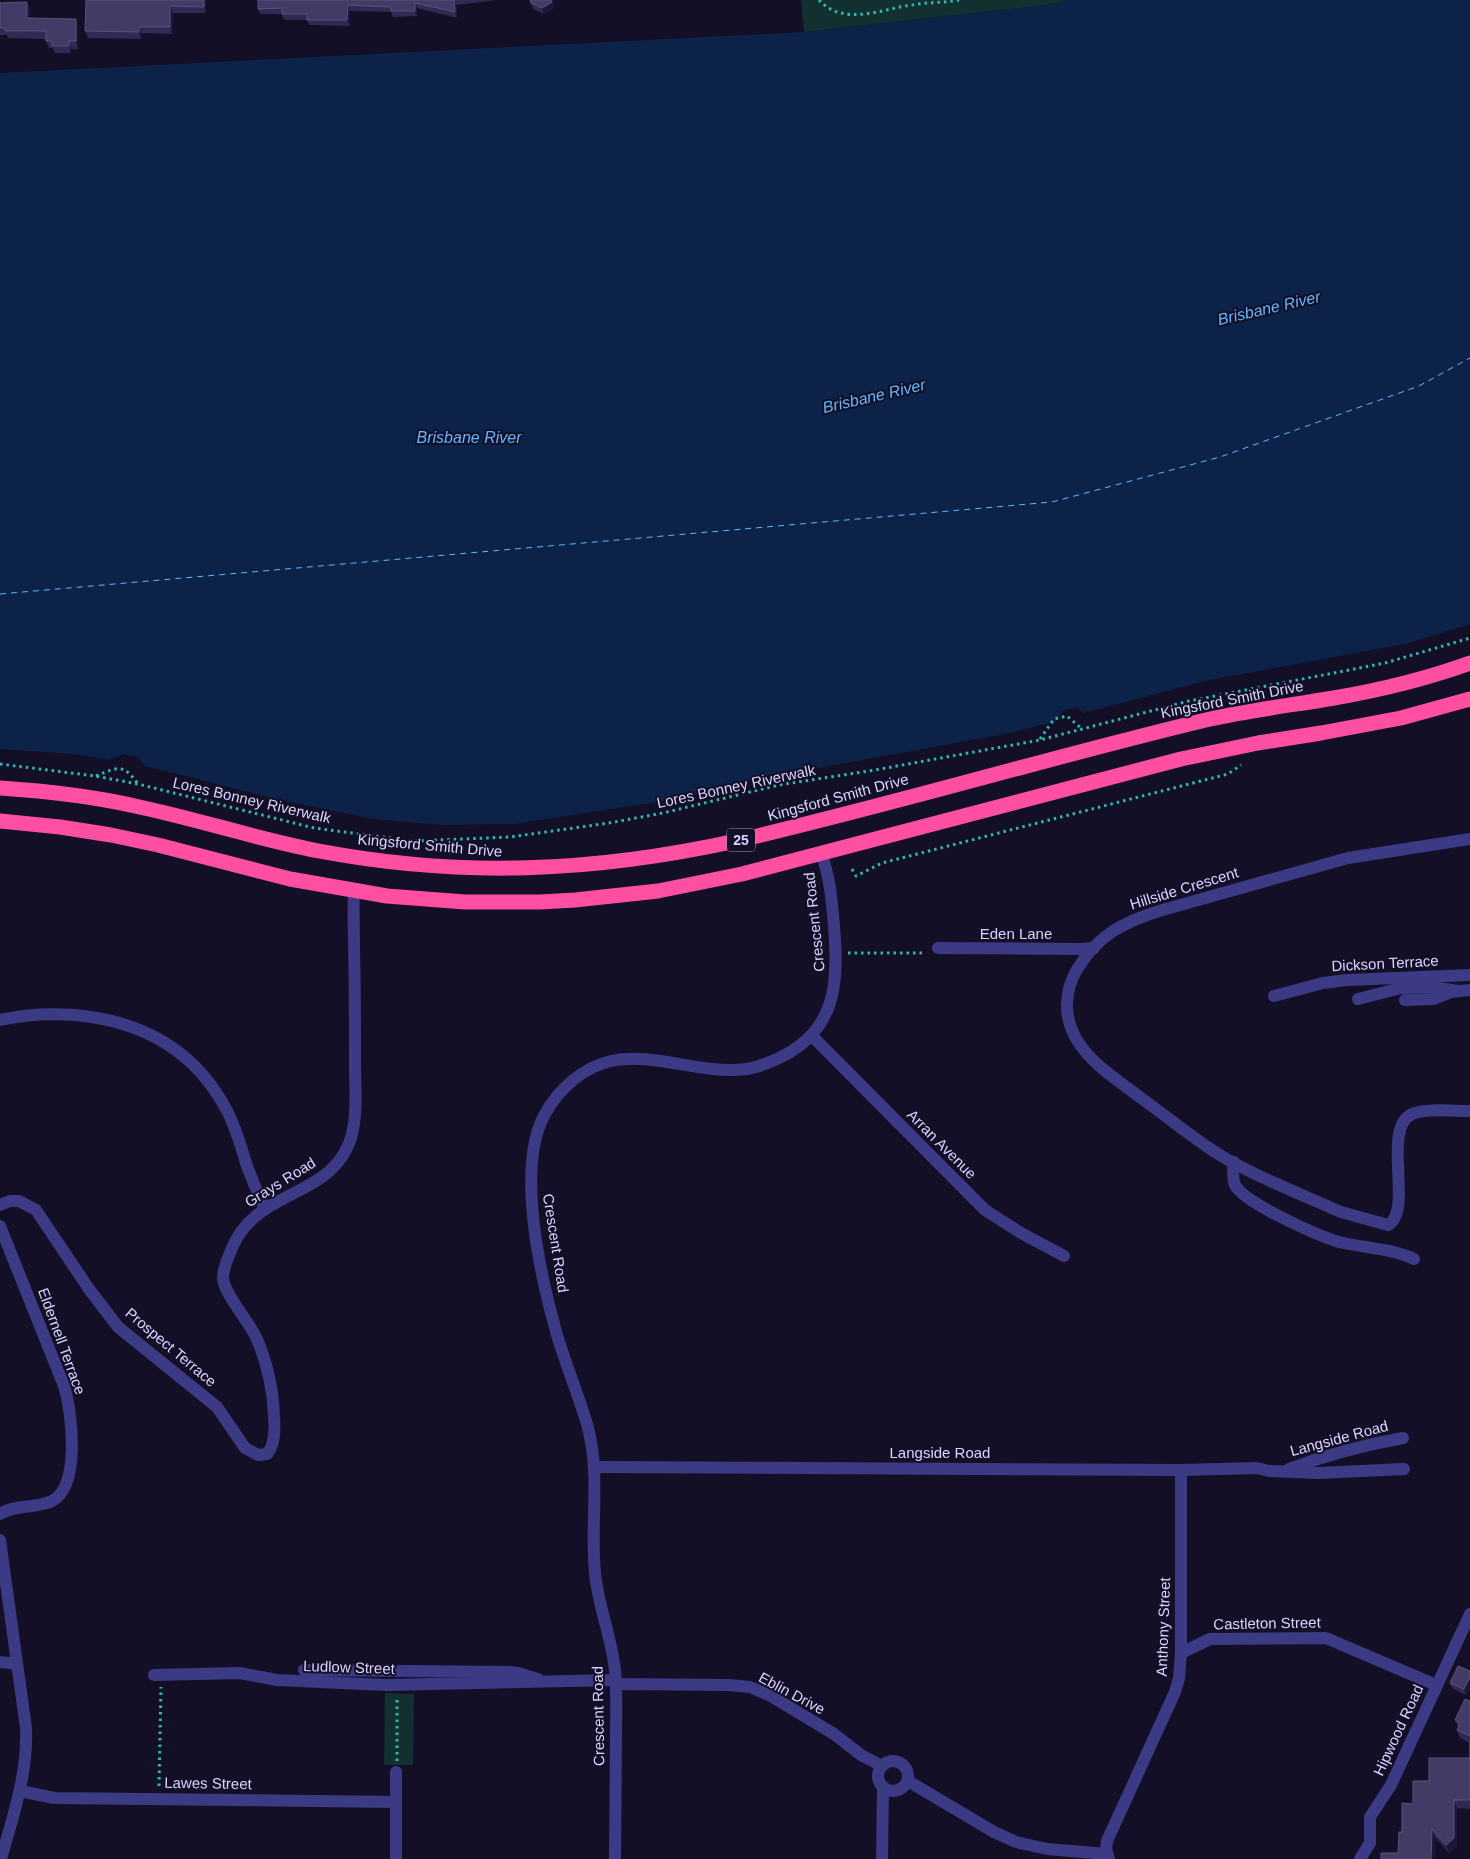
<svg xmlns="http://www.w3.org/2000/svg" width="1470" height="1859" viewBox="0 0 1470 1859" font-family="Helvetica,sans-serif">
  <rect width="100%" height="100%" fill="#130f26"/>
  <g fill="#12302f">
    <path d="M801 0H1069L1048 5 804 32Z"/>
    <path d="M385 1693 414 1694 413 1765H384Z"/>
  </g>
  <path fill="#0c2248" d="M1069 0H1470V624L1405 644 1205 681 1084 713 1076 707 1062 711 1056 721 1015 732 758 779 658 802 513 824 443 825 374 819 284 801 145 766 138 757 124 754 109 760 73 754 0 749V73L804 32 1048 5Z"/>
  <g fill="none" stroke-linecap="round" stroke-linejoin="round">
    <path stroke="#62b6ff" stroke-width="1" stroke-dasharray="6 5" stroke-linecap="butt" d="M0 594 1052 502 1220 457 1419 386 1470 358"/>
    <g stroke="#2fb8b0" stroke-width="3" stroke-dasharray="2.5 4" stroke-linecap="butt">
      <path d="M819 0C844 27 881 9 912 5 928 2 943 3 959 0"/>
      <path d="M1040 739 1054 719 1067 716 1081 728"/>
      <path d="M0 764 95 776 138 784 314 828 413 841 510 837 609 823 663 813 779 785 875 770 1040 740 1189 701 1385 663 1470 638"/>
      <path d="M96 776C118 767 123 763 138 784"/>
      <path d="M852 869 856 876 882 863 1228 774 1241 765"/>
      <path d="M848 953H926"/>
      <path d="M397 1761V1697"/>
      <path d="M159 1786 161 1687"/>
    </g>
    <g stroke="#3d3a85" stroke-width="12">
      <path d="M1470 839 1348 858 1159 911C1124 922 1098 935 1078 968 1064 990 1063 1017 1077 1040 1091 1064 1119 1081 1141 1098 1166 1116 1189 1135 1215 1152 1251 1175 1301 1194 1341 1212L1388 1225C1414 1211 1381 1128 1412 1114 1426 1108 1455 1111 1470 1111"/>
      <path d="M938 948 1082 949 1094 948"/>
      <path d="M1274 996 1323 983 1347 980 1470 975"/>
      <path d="M1358 999 1401 988 1431 987 1459 991"/>
      <path d="M1405 1000 1434 999 1451 992 1470 990"/>
      <path d="M0 1020C26 1014 49 1013 75 1015 142 1021 194 1049 226 1109 236 1127 241 1147 247 1166 252 1180 258 1194 265 1208"/>
      <path d="M812 1036 985 1210 1021 1233 1064 1256"/>
      <path d="M1234 1162C1233 1169 1232 1178 1235 1185 1244 1203 1319 1236 1339 1242 1364 1248 1390 1248 1414 1259"/>
      <path d="M0 1205 10 1201H19L36 1210 89 1289 118 1327 217 1407 245 1448 258 1455 267 1454C275 1445 275 1429 274 1417 273 1388 268 1364 256 1337 249 1322 223 1292 223 1278 223 1270 227 1260 230 1253 252 1191 320 1200 346 1150 359 1126 355 1091 355 1064 355 1025 355 986 354 947 354 928 353 909 354 890"/>
      <path d="M0 1226 64 1386C72 1412 81 1486 52 1501 35 1509 15 1504 0 1514"/>
      <path d="M595 1467 1181 1470 1257 1468 1269 1471 1318 1473 1404 1469"/>
      <path d="M1289 1469C1326 1455 1364 1445 1403 1438"/>
      <path d="M0 1540 26 1728C28 1773 13 1816 1 1859"/>
      <path d="M1181 1653 1210 1639 1326 1638 1436 1685"/>
      <path d="M0 1662 17 1664"/>
      <path d="M304 1670 508 1672 518 1673 538 1679"/>
      <path d="M154 1675 240 1673 277 1680 386 1685 616 1680"/>
      <path d="M616 1684 728 1685 750 1687 771 1696 834 1734 861 1755 882 1766"/>
      <circle cx="893" cy="1776" r="15"/>
      <path d="M908 1781 994 1832 1016 1842 1047 1849 1107 1854"/>
      <path d="M20 1791 54 1798 396 1802"/>
      <path d="M396 1859V1772"/>
      <path d="M615 1859C615 1819 616 1780 616 1740 616 1717 617 1694 615 1671 612 1638 598 1606 595 1573 590 1523 601 1473 587 1424 578 1394 566 1365 557 1335 541 1278 515 1167 545 1114 558 1090 583 1067 611 1061 650 1052 695 1072 735 1070 751 1070 763 1065 777 1059 836 1032 839 984 834 927 832 901 830 877 821 853"/>
      <path d="M882 1859 883 1787"/>
      <path d="M1109 1859 1106 1849 1107 1841 1175 1692 1179 1678 1181 1653V1470"/>
      <path d="M1360 1859 1370 1843V1817L1391 1785 1470 1614"/>
    </g>
    <g stroke="#ff4fa3" stroke-width="15">
      <path d="M0 788C45 791 91 796 135 806 197 819 257 839 319 851 462 878 594 872 736 841 895 804 1051 757 1210 719 1251 710 1293 705 1334 698 1380 690 1426 679 1470 663"/>
      <path d="M0 821 60 827 111 835 158 845 290 879 387 896 465 902H540L575 900 658 891 742 874 1181 759 1258 743 1321 733 1401 718 1470 699"/>
    </g>
  </g>
  <g fill="#312854">
    <path d="M86 0H206V13H173L172 34 141 33V39L88 38 85 31Z"/>
    <path d="M258 0H498L456 5 457 18 417 8V16L393 17 391 12 350 11V26L309 25 307 20H284L282 14H260L258 9Z"/>
    <path d="M530 0H553L554 8 544 14 533 9Z"/>
    <path d="M27 2 30 9V18L78 26V49H71V53H55L53 48H49L46 41V39L8 38 7 35H0V3Z"/>
    <path d="M1470 1671V1687L1466 1695 1452 1688 1450 1683Z"/>
    <path d="M1470 1701V1809L1457 1808V1846L1449 1853 1435 1837V1859H1381L1398 1853 1402 1832 1413 1804 1429 1781 1470 1758V1743L1460 1738 1457 1730 1458 1728 1455 1720Z"/>
  </g>
  <g fill="#1d163a">
    <path d="M204 0H206V13L204 7Z"/>
    <path d="M454 0 456 5 457 18 455 12Z"/>
    <path d="M551 0H553L554 8 544 14 542 8Z"/>
    <path d="M27 2 30 9V25L27 18Z"/>
    <path d="M415 3 417 8V16L415 11Z"/>
    <path d="M348 5 350 11V26L347 20Z"/>
    <path d="M170 6 173 13 172 34 170 27Z"/>
    <path d="M76 19 78 26V49L76 41Z"/>
    <path d="M139 27 141 33V39L139 32Z"/>
    <path d="M69 41 71 49V53L69 46Z"/>
    <path d="M1470 1677V1687L1466 1695 1464 1689Z"/>
    <path d="M1454 1800 1457 1808V1846L1449 1853 1446 1845Z"/>
    <path d="M1432 1829 1435 1837V1859H1431Z"/>
  </g>
  <g fill="#433a66" stroke="#5a527e">
    <path d="M86 0H204V7L170 6V27H139V32L85 31Z"/>
    <path d="M258 0H454L455 12 415 3V11H391V7L348 5 347 20H307V14H282V8L258 9Z"/>
    <path d="M530 0H551L552 2 542 8 531 3Z"/>
    <path d="M27 2V18L76 19V41H69V46H52V41H46V31H5V28H0V3Z"/>
    <path d="M1458 1666 1470 1671V1677L1464 1689 1450 1683Z"/>
    <path d="M1465 1699 1470 1701V1736L1457 1730 1460 1723 1455 1720Z"/>
    <path d="M1470 1740V1800H1454V1838L1446 1845 1432 1829 1431 1859H1381V1853H1398L1399 1832H1402V1803L1413 1804V1781H1429V1758H1470Z"/>
  </g>
  <g text-anchor="middle" dominant-baseline="central" stroke-width="4" stroke-linejoin="round" paint-order="stroke">
    <rect fill="#130f26" stroke="#9e99be" stroke-width="1" x="727" y="828.5" width="28" height="23" rx="4"/>
    <g font-size="14" font-weight="bold" fill="#d9d4ff">
      <text x="741" y="840">25</text>
    </g>
    <g font-size="15" fill="#d9d4ff" stroke="#130f26">
      <text transform="translate(1232 699) rotate(-11)">Kingsford Smith Drive</text>
      <text transform="translate(736 786) rotate(-12)">Lores Bonney Riverwalk</text>
      <text transform="translate(838 797) rotate(-15)">Kingsford Smith Drive</text>
      <text transform="translate(252 800) rotate(13)">Lores Bonney Riverwalk</text>
      <text transform="translate(430 845) rotate(5)">Kingsford Smith Drive</text>
      <text transform="translate(1184 888) rotate(-17)">Hillside Crescent</text>
      <text transform="translate(814 922) rotate(-96)">Crescent Road</text>
      <text x="1016" y="933">Eden Lane</text>
      <text transform="translate(1385 963) rotate(-3)">Dickson Terrace</text>
      <text transform="translate(942 1144) rotate(45)">Arran Avenue</text>
      <text transform="translate(280 1182) rotate(-32)">Grays Road</text>
      <text transform="translate(556 1243) rotate(81)">Crescent Road</text>
      <text transform="translate(62 1341) rotate(70)">Eldernell Terrace</text>
      <text transform="translate(171 1347) rotate(40)">Prospect Terrace</text>
      <text transform="translate(1339 1438) rotate(-15)">Langside Road</text>
      <text x="940" y="1452">Langside Road</text>
      <text transform="translate(1267 1623) rotate(-1)">Castleton Street</text>
      <text transform="translate(1163 1627) rotate(-88)">Anthony Street</text>
      <text transform="translate(349 1667) rotate(2)">Ludlow Street</text>
      <text transform="translate(792 1693) rotate(28)">Eblin Drive</text>
      <text transform="translate(598 1716) rotate(-91)">Crescent Road</text>
      <text transform="translate(1398 1730) rotate(-65)">Hipwood Road</text>
      <text transform="translate(208 1783) rotate(1)">Lawes Street</text>
    </g>
    <g font-size="16" font-style="italic" fill="#62b6ff" stroke="#130f26">
      <text transform="translate(1269 308) rotate(-13)">Brisbane River</text>
      <text transform="translate(874 396) rotate(-13)">Brisbane River</text>
      <text x="469" y="437">Brisbane River</text>
    </g>
  </g>
</svg>
